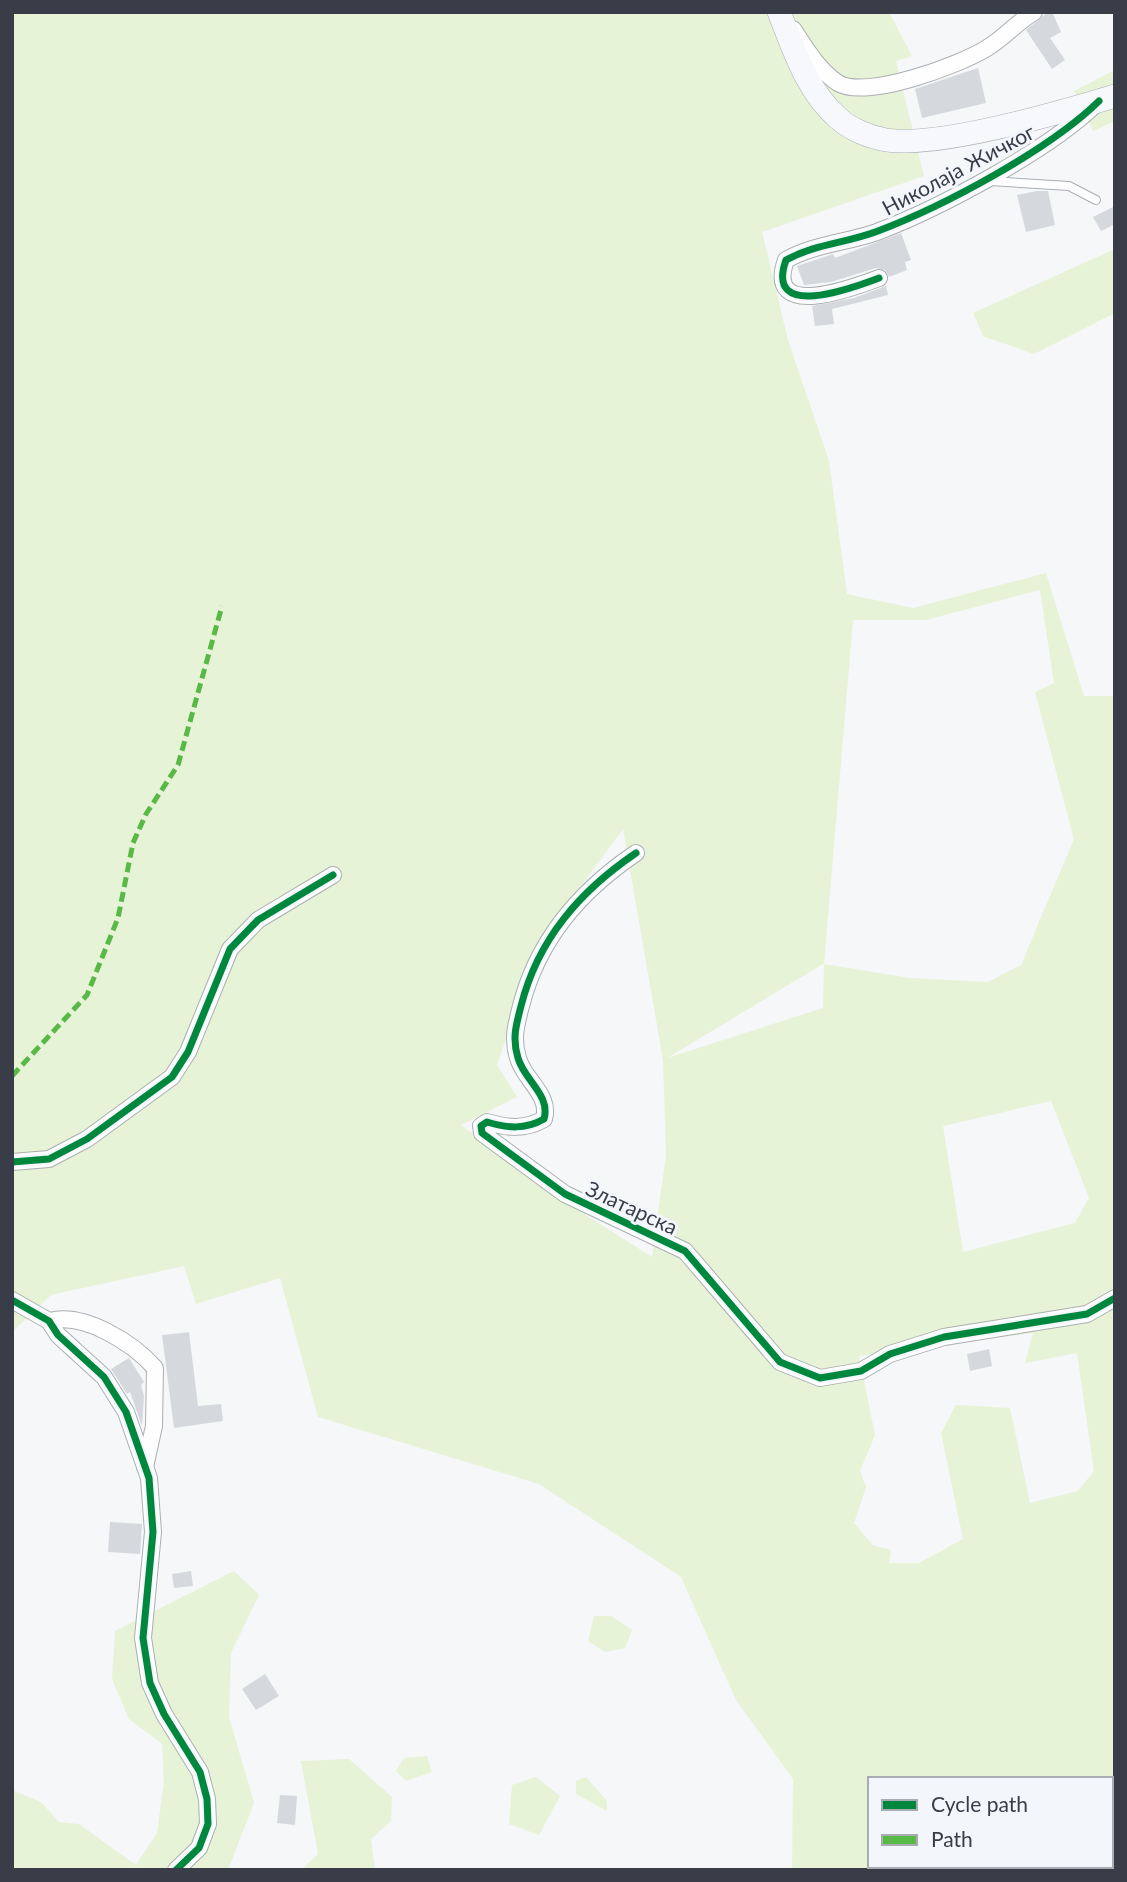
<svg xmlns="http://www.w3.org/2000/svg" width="1127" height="1882" viewBox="0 0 1127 1882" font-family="Lato,sans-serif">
  <rect width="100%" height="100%" fill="#f5f7f9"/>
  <g fill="#e7f3d6" fill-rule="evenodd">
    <path d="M12 12H889L912 56 896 61 924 176 762 232 788 340 829 461 847 594 913 608 1046 573 1084 696H1115V1870H792L793 1779 736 1700 681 1577 539 1484 318 1417 280 1278 196 1304 184 1266 51 1295 12 1332ZM1040 590 1054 683 1035 692 1074 839 1021 965 988 982 909 978 824 964 853 620H926ZM623 829 663 1060 666 1155 652 1257 578 1210 461 1125 517 1097 497 1065 539 943ZM824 965 823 1008 667 1058 823 964ZM1051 1101 1089 1198 1075 1223 963 1252 943 1126ZM1033 1333 1025 1363 1077 1353 1094 1471 1078 1491 1030 1503 1010 1408 956 1405 941 1433 963 1539 919 1563H889L891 1550 873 1545 854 1523 866 1487 860 1471 875 1435 859 1356ZM870 1779H1111V1866H870Z"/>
    <path d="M1115 70V121L1093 131 1074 91Z"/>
    <path d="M1115 249V313L1034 354 983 336 973 313Z"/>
    <path d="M234 1571 259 1595 231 1653 229 1717 254 1803 228 1870H12V1790L41 1802 59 1822 79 1824 136 1865 157 1833 164 1781 162 1744 129 1719 112 1679 115 1631Z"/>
    <path d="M594 1616H611L632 1630 625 1648 605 1652 588 1641Z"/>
    <path d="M427 1756 432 1772 406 1781 396 1771 404 1758Z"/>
    <path d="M349 1759 392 1797 391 1821 371 1839 375 1870H301L318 1854 301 1761Z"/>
    <path d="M536 1777 560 1796 539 1835 509 1824 512 1785Z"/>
    <path d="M586 1777 607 1801V1811L576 1794V1781Z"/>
  </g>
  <g fill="#d5d9de">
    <path d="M1048 12H1052L1061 32 1050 38 1065 60 1052 69 1026 30Z"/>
    <path d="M978 68 986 103 922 118 915 89Z"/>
    <path d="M1037 191H1048L1055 225 1026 232 1017 195Z"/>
    <path d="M1115 206V224L1101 231 1093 217Z"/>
    <path d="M901 233 911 260 905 262 907 270 889 277 885 270 876 268 831 282 804 285 797 266 833 254 835 258Z"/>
    <path d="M886 286 888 295 832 309 834 324 815 326 812 306 854 298Z"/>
    <path d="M189 1332 198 1406 221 1404 223 1421 174 1428 162 1335Z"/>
    <path d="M989 1349 992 1366 970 1371 967 1354Z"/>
    <path d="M129 1358 144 1382 141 1385 144 1396 142 1426 130 1392 127 1394 111 1369Z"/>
    <path d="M110 1522 142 1524 140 1554 108 1552Z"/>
    <path d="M191 1571 193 1586 174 1588 172 1574Z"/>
    <path d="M265 1674 279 1696 256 1710 242 1689Z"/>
    <path d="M280 1795 297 1796 295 1825 277 1823Z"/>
  </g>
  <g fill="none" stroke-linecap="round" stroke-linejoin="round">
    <g stroke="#abaeb3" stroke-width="10">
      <path id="lane" d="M990 181 1069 186 1096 200"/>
    </g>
    <g stroke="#abaeb3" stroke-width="18">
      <g id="street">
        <path d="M793 29C805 47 818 70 838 83 866 100 960 65 987 48 1004 38 1017 22 1034 12"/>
        <path d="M879 278C855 287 764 322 786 260 814 244 846 243 877 232 940 208 1049 150 1097 103"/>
        <path d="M636 853C580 891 538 939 521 1006 516 1025 512 1039 518 1058 524 1080 551 1095 544 1119 525 1130 507 1128 487 1122L481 1126 482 1133 565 1194 685 1251 780 1362 820 1378 861 1371 890 1354 944 1337 1087 1314 1115 1298"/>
        <path d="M12 1162 49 1159 87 1139 172 1077 188 1052 230 949 258 920 333 875"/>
        <path d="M12 1300 49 1321 58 1335 104 1377 126 1412 149 1478 153 1532 143 1638 150 1683 164 1714 200 1772 207 1799 208 1824 199 1848 176 1870"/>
        <path d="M50 1321C84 1312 133 1343 155 1368L154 1426 145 1467"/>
      </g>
    </g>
    <g stroke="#abaeb3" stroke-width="24">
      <path id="secondary" d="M779 12C794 50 807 91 838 118 850 129 869 137 886 140 938 148 1062 112 1115 96"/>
    </g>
    <use href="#lane" stroke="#fefefe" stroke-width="8"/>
    <use href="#street" stroke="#fefefe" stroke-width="16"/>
    <use href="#secondary" stroke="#f7f8fb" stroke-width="23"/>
    <path stroke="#58b947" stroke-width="5" stroke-dasharray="10 5" stroke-linecap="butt" d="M12 1076 87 995 118 918 133 843 146 814 178 765 222 606"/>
    <g stroke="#f3f6fb" stroke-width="11">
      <g id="cycleway">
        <path d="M879 278C855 287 764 322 786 260 815 244 847 243 878 231 944 206 1049 150 1099 101"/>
        <path d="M636 853C580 891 538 939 521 1006 516 1025 512 1039 518 1058 524 1080 551 1095 544 1119 525 1130 507 1128 487 1122L481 1126 482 1133 565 1194 685 1251 780 1362 820 1378 861 1371 890 1354 944 1337 1087 1314 1115 1298"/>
        <path d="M12 1162 49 1159 87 1139 172 1077 188 1052 230 949 258 920 333 875"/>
        <path d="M12 1300 49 1321 58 1335 104 1377 126 1412 149 1478 153 1532 143 1638 150 1683 164 1714 200 1772 207 1799 208 1824 199 1848 176 1870"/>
      </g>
    </g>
    <use href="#cycleway" stroke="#00873e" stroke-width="7"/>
  </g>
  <g text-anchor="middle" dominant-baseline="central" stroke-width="6" stroke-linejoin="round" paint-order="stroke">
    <g font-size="21" fill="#383d47" stroke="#f3f6fb">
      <text transform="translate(958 169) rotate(-28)">Николаја Жичког</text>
      <text transform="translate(632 1207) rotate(25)">Златарска</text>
    </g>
  </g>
  <rect width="1127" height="1882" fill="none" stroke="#383d47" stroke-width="28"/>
  <rect x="868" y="1777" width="245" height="91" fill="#f3f6fb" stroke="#a8acb3" stroke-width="2"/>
  <rect x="882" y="1800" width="35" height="10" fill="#00873e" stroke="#a8acb3" stroke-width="2"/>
  <text x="931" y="1812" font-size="21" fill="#383d47">Cycle path</text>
  <rect x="882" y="1835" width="35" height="10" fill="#58b947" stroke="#a8acb3" stroke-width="2"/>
  <text x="931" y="1847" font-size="21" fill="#383d47">Path</text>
</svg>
